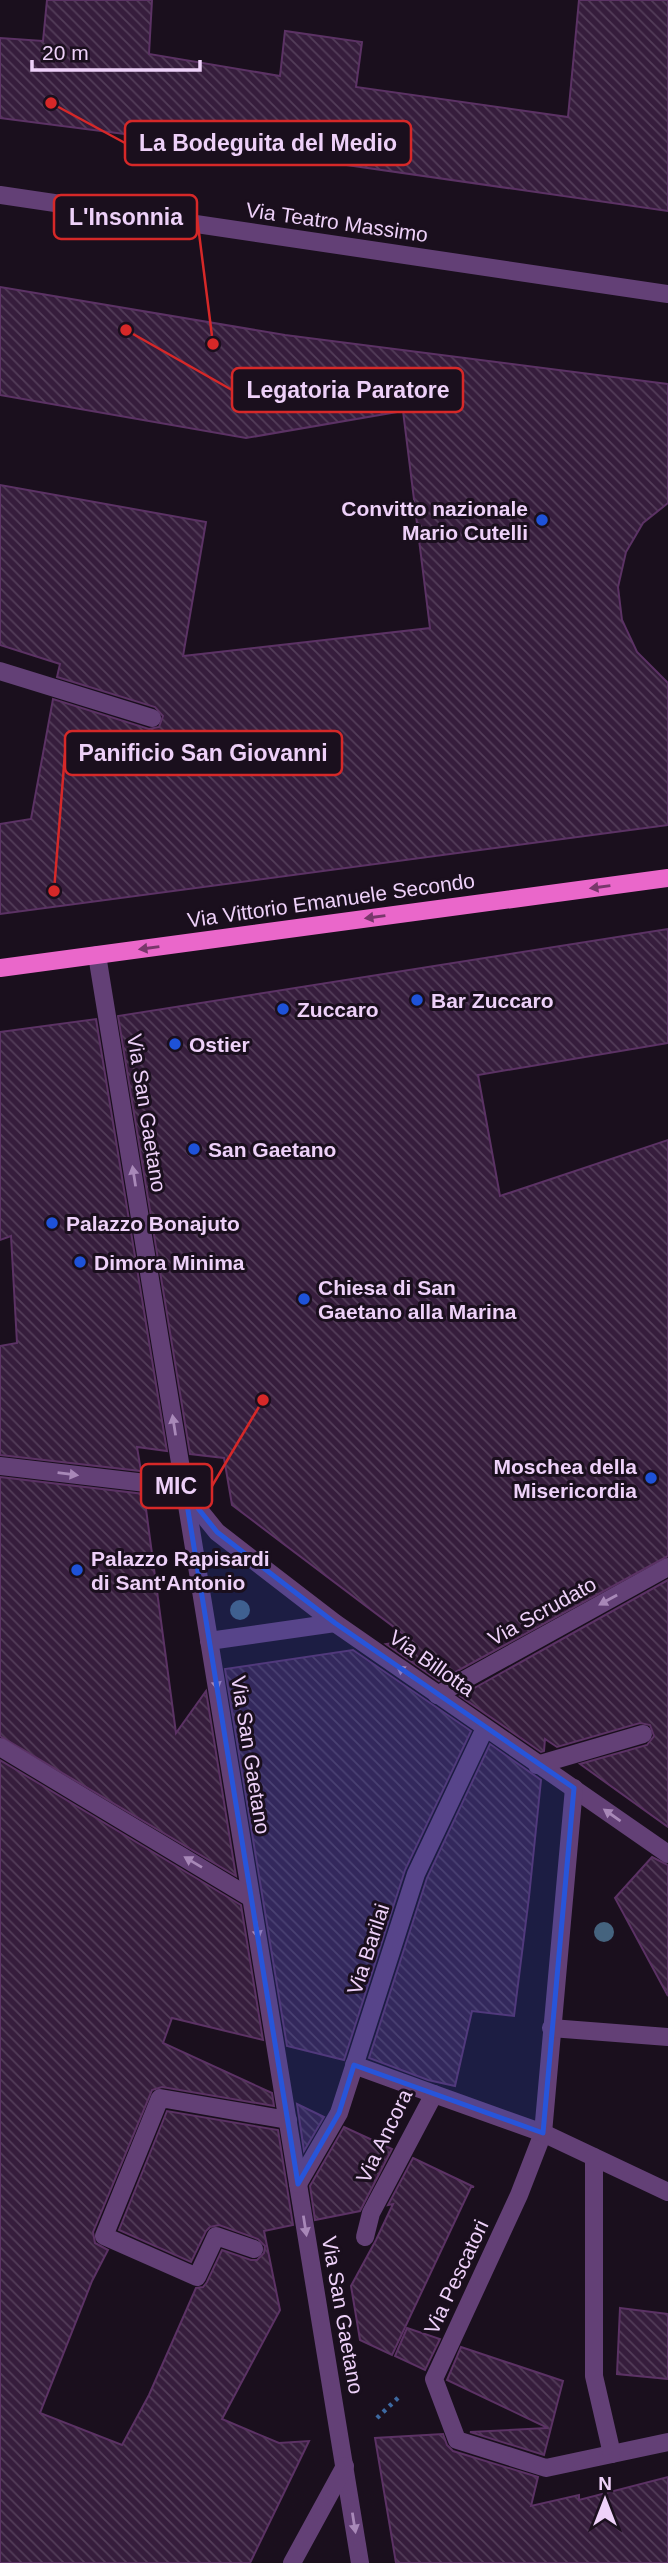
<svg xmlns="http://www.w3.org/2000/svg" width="668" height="2563" viewBox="0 0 668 2563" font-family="Helvetica,sans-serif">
  <defs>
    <pattern id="building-back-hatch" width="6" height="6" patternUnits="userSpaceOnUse" patternTransform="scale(1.75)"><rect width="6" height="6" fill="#361d3c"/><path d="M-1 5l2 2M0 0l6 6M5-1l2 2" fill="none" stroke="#533d59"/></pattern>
  </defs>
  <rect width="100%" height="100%" fill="#1a0f1d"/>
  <g fill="url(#building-back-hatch)" stroke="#5b3264" stroke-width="2">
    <path d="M47 0H152L149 54 280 76 285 31 362 42 356 87 568 117 579 0H668V211L179 141 0 118V38L43 41Z"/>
    <path d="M0 287 285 335 668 384V503L643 523 626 552 618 587 622 620 637 652 668 683V825L0 914V824L31 819 53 699 149 729 159 727 163 716 155 707 57 677 60 664 0 645V485L206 522 183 656 430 628 403 411 246 438 0 395Z"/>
    <path d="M668 929V1043L478 1075 500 1196 668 1140V1556L439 1681 386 1644 411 1640 232 1505 224 1458 190 1454 118 1016Z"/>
    <path d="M96 1019 167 1451 137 1447 141 1471 0 1455V1346L17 1343 11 1236 0 1240V1032Z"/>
    <path d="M0 1477 144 1494 176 1733 206 1691 236 1876 0 1736Z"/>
    <path d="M668 1580V1827L580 1764 647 1745 654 1736 650 1725 640 1723 557 1747 545 1739 544 1751 541 1752 460 1696Z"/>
    <path d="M353 1650 471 1731 405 1870 344 2060 287 2046 225 1669Z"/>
    <path d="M490 1744 541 1780 529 1897 514 2016 472 2011 455 2086 428 2080 369 2058 427 1878Z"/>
    <path d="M0 1760 241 1905 263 2040 172 2018 163 2043 272 2093 274 2106 162 2087 152 2090 93 2232 95 2243 108 2250 92 2281 40 2413 122 2445 149 2395 196 2288 203 2287 207 2282 222 2250 251 2260H257L264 2253 265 2246 258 2239 219 2225 210 2227 206 2231 191 2262 119 2230 167 2111 278 2130 293 2225 264 2231 280 2310 222 2419 279 2443 309 2441 250 2563H0Z"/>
    <path d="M652 1857 668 1865V1996L615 1898Z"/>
    <path d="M297 2104 324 2117 304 2151 299 2117Z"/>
    <path d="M344 2127 392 2149 360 2211 315 2220 310 2186Z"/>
    <path d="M413 2158 474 2187H471L392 2355 360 2340 351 2286 376 2240 393 2204 388 2205Z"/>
    <path d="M620 2308 668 2314V2379L617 2374Z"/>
    <path d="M407 2328 440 2339 425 2370 395 2356Z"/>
    <path d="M461 2347 563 2381 544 2455 470 2432 548 2428 447 2380Z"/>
    <path d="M443 2434 447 2445 453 2451 538 2477 531 2506 579 2495V2500L668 2477V2563H396L375 2438Z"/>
  </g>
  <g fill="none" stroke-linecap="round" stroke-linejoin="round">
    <path stroke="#3d69a1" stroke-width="4.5" stroke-dasharray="3.5 5" stroke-linecap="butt" d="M377 2418 401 2395"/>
    <g stroke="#634076" stroke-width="18">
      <path d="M0 195 668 294"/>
      <path d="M0 671 152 718"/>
      <path d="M97 955 360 2563"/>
      <path d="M0 1466 146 1483 185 1492"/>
      <path d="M187 1495 217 1532 335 1623 668 1854"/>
      <path d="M209 1641 335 1623"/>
      <path d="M437 1695 668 1567"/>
      <path d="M0 1747 251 1898"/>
      <path d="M537 1765 643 1734"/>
      <path d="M574 1788 543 2133 519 2195 434 2379 457 2440 546 2468 668 2442"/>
      <path d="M551 2028 668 2037"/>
      <path d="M354 2065 434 2094 371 2213 365 2237"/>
      <path d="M434 2094 543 2133 668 2192"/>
      <path d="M594 2157V2376L612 2454"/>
      <path d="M298 2184 339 2113 416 1874 485 1728"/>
      <path d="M254 2249 216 2236 197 2277 104 2236 160 2098 288 2120"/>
      <path d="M292 2563 345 2466"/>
    </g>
    <path stroke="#ea67ca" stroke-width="18" d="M0 968 668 878"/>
  </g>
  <g fill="#45637e">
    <circle cx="240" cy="1610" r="10"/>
    <circle cx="604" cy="1932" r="10"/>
  </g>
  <defs><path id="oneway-solid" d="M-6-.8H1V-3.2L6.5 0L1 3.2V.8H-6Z" transform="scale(1.75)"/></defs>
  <g fill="#78376b">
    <use href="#oneway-solid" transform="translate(600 887) rotate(172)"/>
    <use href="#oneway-solid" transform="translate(375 917) rotate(172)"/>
    <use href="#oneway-solid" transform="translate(149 948) rotate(172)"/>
  </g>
  <g fill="#a888b8">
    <use href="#oneway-solid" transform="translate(134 1176) rotate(-99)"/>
    <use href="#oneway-solid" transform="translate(174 1425) rotate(-99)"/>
    <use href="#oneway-solid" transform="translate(68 1474) rotate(7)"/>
    <use href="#oneway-solid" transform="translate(608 1600) rotate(151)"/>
    <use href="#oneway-solid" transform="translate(405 1672) rotate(-145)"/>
    <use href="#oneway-solid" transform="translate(216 1680) rotate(81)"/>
    <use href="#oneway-solid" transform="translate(612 1815) rotate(-145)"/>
    <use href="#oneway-solid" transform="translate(193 1862) rotate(-149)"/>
    <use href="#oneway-solid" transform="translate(257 1929) rotate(81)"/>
    <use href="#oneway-solid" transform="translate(305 2226) rotate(81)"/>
    <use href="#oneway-solid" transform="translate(354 2523) rotate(81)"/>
  </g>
  <path fill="#2755da" fill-opacity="0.2" stroke="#2755da" stroke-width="5" stroke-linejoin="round" d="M185 1492 217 1532 335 1623 574 1788 543 2133 354 2065 339 2113 298 2184Z"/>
  <g fill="#1e52d8" stroke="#1a0f1d" stroke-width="2.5">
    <circle cx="542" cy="520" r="7"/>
    <circle cx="417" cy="1000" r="7"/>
    <circle cx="283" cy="1009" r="7"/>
    <circle cx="175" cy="1044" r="7"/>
    <circle cx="194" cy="1149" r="7"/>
    <circle cx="52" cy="1223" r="7"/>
    <circle cx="80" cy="1262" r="7"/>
    <circle cx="304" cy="1299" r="7"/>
    <circle cx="651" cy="1478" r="7"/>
    <circle cx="77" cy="1570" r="7"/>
  </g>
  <g text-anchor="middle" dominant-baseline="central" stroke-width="6" stroke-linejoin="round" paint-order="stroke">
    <g font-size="21" fill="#eed1f9" stroke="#1a0f1d">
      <text transform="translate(337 222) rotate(8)">Via Teatro Massimo</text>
      <text transform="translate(331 900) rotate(-8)">Via Vittorio Emanuele Secondo</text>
      <text transform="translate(147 1113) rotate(81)">Via San Gaetano</text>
      <text transform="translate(542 1611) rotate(-29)">Via Scrudato</text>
      <text transform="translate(432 1663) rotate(35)">Via Billotta</text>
      <text transform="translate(251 1755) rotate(81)">Via San Gaetano</text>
      <text transform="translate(368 1949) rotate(-72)">Via Barilai</text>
      <text transform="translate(384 2136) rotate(-64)">Via Ancora</text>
      <text transform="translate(456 2277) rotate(-65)">Via Pescatori</text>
      <text transform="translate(343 2315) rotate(80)">Via San Gaetano</text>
    </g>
    <g font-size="21" font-weight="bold" fill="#eed1f9" stroke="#1a0f1d" text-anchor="start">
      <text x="528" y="508" text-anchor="end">Convitto nazionale<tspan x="528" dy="24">Mario Cutelli</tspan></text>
      <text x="431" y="1000">Bar Zuccaro</text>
      <text x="297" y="1009">Zuccaro</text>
      <text x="189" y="1044">Ostier</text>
      <text x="208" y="1149">San Gaetano</text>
      <text x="66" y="1223">Palazzo Bonajuto</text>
      <text x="94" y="1262">Dimora Minima</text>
      <text x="318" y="1287">Chiesa di San<tspan x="318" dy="24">Gaetano alla Marina</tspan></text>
      <text x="637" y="1466" text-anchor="end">Moschea della<tspan x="637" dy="24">Misericordia</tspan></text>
      <text x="91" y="1558">Palazzo Rapisardi<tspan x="91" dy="24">di Sant'Antonio</tspan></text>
    </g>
  </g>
  <path fill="none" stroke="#d62828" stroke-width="2.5" d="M51 103L125 143M213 344L197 217M126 330L232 390M54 891L65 753M263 1400L212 1486"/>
  <g fill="#d62828" stroke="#1a0f1d" stroke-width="2.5">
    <circle cx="51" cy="103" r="7"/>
    <circle cx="213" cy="344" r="7"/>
    <circle cx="126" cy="330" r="7"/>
    <circle cx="54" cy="891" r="7"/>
    <circle cx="263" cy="1400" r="7"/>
  </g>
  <g fill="#1a0f1d" stroke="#d62828" stroke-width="2.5">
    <rect x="125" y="121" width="286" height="44" rx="7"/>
    <rect x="54" y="195" width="143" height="44" rx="7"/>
    <rect x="232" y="368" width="231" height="44" rx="7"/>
    <rect x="65" y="731" width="277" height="44" rx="7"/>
    <rect x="141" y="1464" width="71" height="44" rx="7"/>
  </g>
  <g font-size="23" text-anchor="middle" font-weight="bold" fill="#eed1f9">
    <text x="268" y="151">La Bodeguita del Medio</text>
    <text x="126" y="225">L'Insonnia</text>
    <text x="348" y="398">Legatoria Paratore</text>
    <text x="203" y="761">Panificio San Giovanni</text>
    <text x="176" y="1494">MIC</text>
  </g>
  <g transform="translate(605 2500)" stroke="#1a0f1d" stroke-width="5" paint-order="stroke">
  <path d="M0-5L12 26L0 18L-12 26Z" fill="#eed1f9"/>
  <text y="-10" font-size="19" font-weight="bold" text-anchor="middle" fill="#eed1f9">N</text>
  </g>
  <path d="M32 60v10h168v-10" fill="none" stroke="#eed1f9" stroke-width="3.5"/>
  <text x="42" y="60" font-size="21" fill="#eed1f9" stroke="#1a0f1d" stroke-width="5" paint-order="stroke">20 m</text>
</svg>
